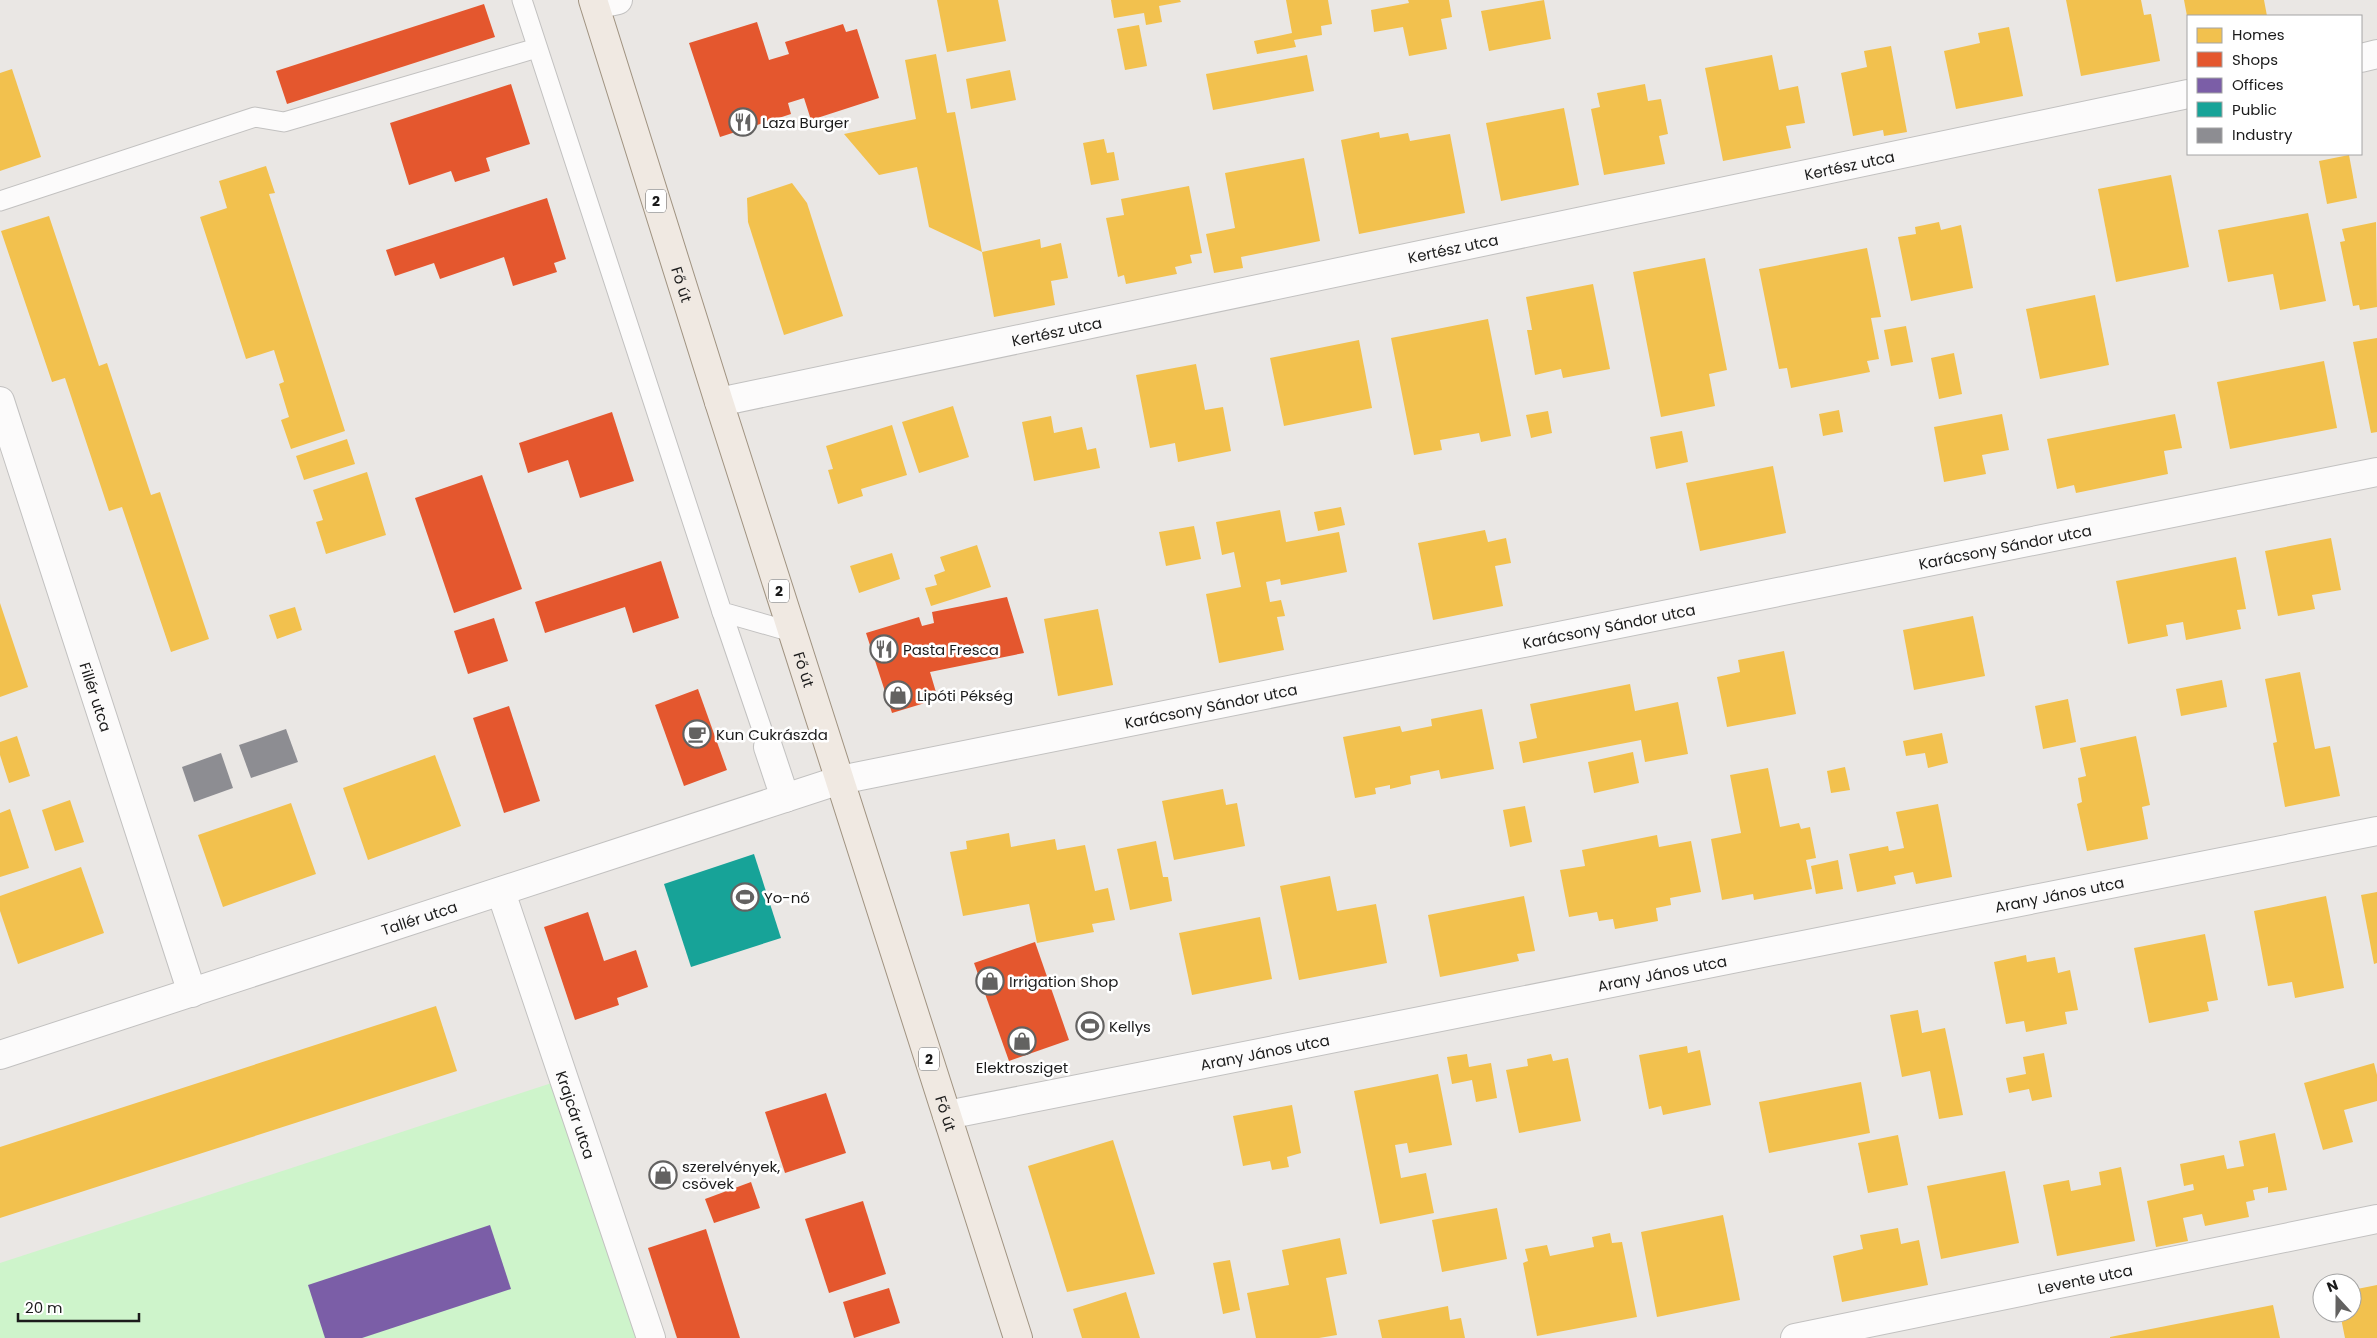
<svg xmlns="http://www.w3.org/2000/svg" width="2377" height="1338" viewBox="0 0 2377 1338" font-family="Poppins,sans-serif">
  <rect width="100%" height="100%" fill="#eae7e4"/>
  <path fill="#cef4cb" d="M564 1079 651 1338H0V1263Z"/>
  <g fill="#f2c14e">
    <path d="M937 0H998L1006 41 947 52Z"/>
    <path d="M1111 0H1180L1181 2 1159 6 1162 22 1146 25 1144 13 1114 18Z"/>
    <path d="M1286 0H1328L1332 24 1321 26 1322 35 1294 40 1296 47 1257 54 1254 41 1292 33Z"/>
    <path d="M1408 0H1449L1452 17 1441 19 1447 49 1409 56 1403 27 1374 32 1371 10 1409 3Z"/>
    <path d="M1544 0 1551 39 1489 51 1481 11Z"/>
    <path d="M2066 0H2141L2144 15 2151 14 2160 61 2081 76Z"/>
    <path d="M2184 0H2264L2267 16H2187Z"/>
    <path d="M1139 25 1147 66 1125 70 1117 29Z"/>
    <path d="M2009 27 2023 96 1956 109 1944 51 1980 43 1978 33Z"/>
    <path d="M1891 46 1907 132 1884 136 1883 130 1853 136 1841 73 1867 67 1864 51Z"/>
    <path d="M936 54 947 113 955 112 982 252 1040 239 1041 248 1061 243 1068 278 1051 281 1055 305 994 317 982 252 929 227 917 167 879 175 844 134 916 119 905 60Z"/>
    <path d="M1307 55 1314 91 1213 110 1206 74Z"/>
    <path d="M1772 55 1779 90 1798 86 1805 123 1786 126 1791 148 1723 161 1705 68Z"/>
    <path d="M12 69 41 157 0 171V73Z"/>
    <path d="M1010 70 1016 100 971 109 966 79Z"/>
    <path d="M1645 84 1648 101 1661 99 1668 134 1659 136 1665 164 1604 175 1591 109 1600 107 1597 93Z"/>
    <path d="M1564 108 1579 185 1501 201 1486 123Z"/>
    <path d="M1379 132 1380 138 1408 133 1410 141 1450 134 1465 213 1359 234 1341 140Z"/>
    <path d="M1104 139 1107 153 1114 152 1119 180 1091 185 1083 143Z"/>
    <path d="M2349 155 2357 198 2327 204 2319 161Z"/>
    <path d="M1304 158 1320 241 1241 257 1243 268 1214 273 1206 234 1235 228 1225 173Z"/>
    <path d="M266 166 275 193 269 194 345 431 291 449 281 420 289 417 279 384 284 382 274 350 246 359 200 217 227 208 219 181Z"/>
    <path d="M2171 175 2189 267 2116 282 2098 189Z"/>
    <path d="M792 183 807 203 843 316 784 335 748 222 747 198Z"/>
    <path d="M1189 186 1202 253 1190 255 1192 263 1175 267 1177 274 1126 284 1124 275 1118 277 1106 218 1124 215 1121 199Z"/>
    <path d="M2308 213 2326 301 2280 310 2273 274 2228 282 2218 230Z"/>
    <path d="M49 216 99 366 107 363 151 495 160 492 209 639 171 652 122 507 109 511 65 378 52 382 1 231Z"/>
    <path d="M1939 222 1941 230 1961 225 1973 288 1911 301 1898 237 1916 234 1915 227Z"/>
    <path d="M2376 222 2377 307 2360 310 2359 305 2353 306 2340 242 2345 241 2342 229Z"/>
    <path d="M1867 248 1881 317 1871 318 1879 359 1867 361 1870 372 1791 388 1787 368 1779 369 1759 269Z"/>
    <path d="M1705 258 1727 370 1709 374 1715 406 1661 417 1633 272Z"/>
    <path d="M1593 284 1610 369 1563 378 1561 369 1535 375 1527 330H1532L1526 297Z"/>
    <path d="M2095 295 2109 365 2040 379 2026 309Z"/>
    <path d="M1488 319 1511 436 1481 442 1479 433 1440 440 1442 450 1414 455 1391 338Z"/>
    <path d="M1906 326 1913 362 1891 366 1884 330Z"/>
    <path d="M2377 338V432L2371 433 2353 342Z"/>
    <path d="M1359 340 1372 408 1284 426 1270 358Z"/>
    <path d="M1954 353 1962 394 1939 399 1931 358Z"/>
    <path d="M2324 361 2337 428 2230 449 2217 382Z"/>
    <path d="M1196 364 1205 410 1223 407 1231 451 1178 462 1175 443 1150 448 1136 375Z"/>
    <path d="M953 406 969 457 919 473 902 422Z"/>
    <path d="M1839 410 1843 432 1823 436 1819 414Z"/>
    <path d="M1548 411 1552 433 1531 438 1526 415Z"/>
    <path d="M2002 414 2009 450 1982 455 1986 474 1944 482 1934 427Z"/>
    <path d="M2175 414 2182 448 2164 451 2168 474 2076 493 2074 485 2057 489 2047 439Z"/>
    <path d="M1051 416 1054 433 1082 427 1087 450 1096 448 1100 468 1034 481 1022 422Z"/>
    <path d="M892 425 907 475 861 489 863 496 838 504 828 470 833 469 826 446Z"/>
    <path d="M1682 431 1688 462 1656 469 1650 437Z"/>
    <path d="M347 439 355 464 304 480 296 456Z"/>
    <path d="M1773 466 1786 533 1700 551 1686 483Z"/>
    <path d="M367 472 386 535 326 554 316 522 323 520 313 490Z"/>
    <path d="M1341 507 1345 525 1318 531 1314 512Z"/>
    <path d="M1280 510 1286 542 1339 532 1347 572 1281 585 1280 579 1266 582 1270 602 1281 600 1285 616 1277 617 1284 650 1219 663 1206 594 1241 587 1234 552 1222 555 1216 522Z"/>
    <path d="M1194 526 1201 559 1166 566 1159 532Z"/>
    <path d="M1485 530 1488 542 1506 538 1511 563 1495 566 1503 606 1433 620 1418 543Z"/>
    <path d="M2331 538 2341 590 2312 595 2315 609 2278 616 2265 551Z"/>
    <path d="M977 545 991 587 931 606 925 588 937 585 934 575 945 571 940 557Z"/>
    <path d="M892 553 900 579 859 593 850 566Z"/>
    <path d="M2236 557 2246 609 2237 610 2241 629 2186 640 2183 622 2166 625 2168 636 2128 644 2116 581Z"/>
    <path d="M0 603 28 687 0 697Z"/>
    <path d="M295 607 302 630 277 639 269 615Z"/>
    <path d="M1098 609 1113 685 1058 696 1044 619Z"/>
    <path d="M1973 616 1985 676 1914 690 1903 630Z"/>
    <path d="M1784 651 1796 714 1727 727 1717 677 1740 672 1738 660Z"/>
    <path d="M2300 672 2315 749 2330 746 2340 796 2285 807 2273 743 2277 742 2265 679Z"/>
    <path d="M2222 680 2227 707 2181 716 2176 689Z"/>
    <path d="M1630 684 1635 711 1678 702 1688 754 1645 762 1641 740 1523 763 1519 742 1537 738 1530 704Z"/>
    <path d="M2068 699 2076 742 2043 749 2035 706Z"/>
    <path d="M1482 709 1494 769 1441 779 1439 770 1410 776 1411 784 1390 789V785L1375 788 1376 794 1355 798 1343 737 1400 726 1402 732 1432 726 1431 719Z"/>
    <path d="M1942 733 1948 763 1928 768 1925 753 1906 756 1903 741Z"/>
    <path d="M17 736 30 776 9 783 0 755V742Z"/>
    <path d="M2136 736 2150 805 2142 807 2148 839 2087 851 2077 804 2082 802 2078 778 2086 776 2080 748Z"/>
    <path d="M1633 752 1639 783 1594 793 1588 762Z"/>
    <path d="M435 755 461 826 368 860 343 788Z"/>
    <path d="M1845 767 1850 790 1831 793 1827 771Z"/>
    <path d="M1768 768 1780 827 1799 823 1801 829 1810 827 1816 858 1806 860 1812 889 1754 900 1753 894 1722 900 1711 839 1741 833 1730 775Z"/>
    <path d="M1223 789 1226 805 1237 803 1245 846 1174 860 1162 801Z"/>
    <path d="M70 800 84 842 55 851 42 810Z"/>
    <path d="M291 803 316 874 223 907 198 835Z"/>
    <path d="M1938 804 1952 877 1916 884 1913 872 1894 876 1896 884 1857 892 1849 854 1888 846 1889 851 1904 848 1896 812Z"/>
    <path d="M1525 806 1532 842 1510 847 1503 810Z"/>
    <path d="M10 809 29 868 0 877V813Z"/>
    <path d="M1009 833 1011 847 1055 839 1057 850 1085 845 1095 891 1108 888 1115 920 1092 924 1094 932 1037 943 1029 904 963 916 950 852 967 849 966 841Z"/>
    <path d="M1657 835 1659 847 1691 841 1701 892 1670 898 1671 905 1656 908 1658 921 1615 929 1613 919 1599 921 1597 912 1569 917 1560 870 1585 866 1582 850Z"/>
    <path d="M1156 841 1163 877H1168L1172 901 1130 910 1117 849Z"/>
    <path d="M1838 860 1843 889 1816 894 1811 866Z"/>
    <path d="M81 867 104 933 18 964 0 911V896Z"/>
    <path d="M1330 876 1337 911 1376 904 1387 963 1299 980 1280 886Z"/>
    <path d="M2377 892V963L2374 964 2361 895Z"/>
    <path d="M1524 896 1535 951 1517 954 1519 961 1440 977 1428 915Z"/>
    <path d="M2326 896 2344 988 2295 998 2292 982 2268 986 2254 911Z"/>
    <path d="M1260 917 1272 979 1192 995 1179 933Z"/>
    <path d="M2205 934 2218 1000 2207 1002 2209 1011 2149 1023 2134 948Z"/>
    <path d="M2026 955 2027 962 2055 957 2058 973 2070 970 2078 1010 2065 1012 2067 1024 2026 1032 2024 1021 2006 1024 1994 962Z"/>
    <path d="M436 1006 457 1071 0 1218V1147Z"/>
    <path d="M1918 1010 1922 1033 1945 1028 1963 1115 1939 1119 1930 1071 1902 1077 1890 1015Z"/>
    <path d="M1687 1046 1688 1053 1700 1050 1711 1105 1663 1115 1661 1106 1649 1109 1639 1055Z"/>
    <path d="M2044 1053 2052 1097 2032 1101 2029 1089 2009 1093 2006 1078 2026 1074 2023 1057Z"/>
    <path d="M1467 1054 1469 1067 1491 1063 1497 1098 1476 1102 1472 1080 1452 1084 1447 1057Z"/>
    <path d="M1551 1054 1553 1061 1568 1058 1581 1121 1519 1133 1506 1070 1528 1066 1527 1059Z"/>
    <path d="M2374 1063 2377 1075V1101L2344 1110 2353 1142 2323 1150 2304 1083Z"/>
    <path d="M1438 1074 1452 1145 1409 1153 1407 1143 1395 1145 1401 1178 1426 1173 1434 1213 1380 1224 1354 1091Z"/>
    <path d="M1861 1082 1870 1133 1769 1153 1759 1102Z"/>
    <path d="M1292 1105 1301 1153 1287 1157 1289 1167 1272 1170 1270 1161 1243 1166 1233 1116Z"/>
    <path d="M2275 1133 2287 1190 2268 1193V1187L2253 1190 2255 1200 2246 1202 2249 1217 2205 1226 2202 1214 2183 1218 2188 1241 2156 1247 2147 1201 2194 1190 2193 1184 2184 1186 2180 1164 2224 1155 2227 1169 2244 1166 2239 1141Z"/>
    <path d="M1898 1135 1908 1185 1868 1193 1858 1143Z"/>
    <path d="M1113 1140 1155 1274 1067 1292 1028 1166Z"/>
    <path d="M2121 1167 2135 1241 2057 1256 2043 1185 2069 1180 2071 1191 2101 1185 2099 1172Z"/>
    <path d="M2005 1171 2019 1243 1941 1259 1927 1186Z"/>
    <path d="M1497 1208 1507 1259 1442 1272 1432 1220Z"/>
    <path d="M1723 1215 1740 1300 1657 1317 1641 1232Z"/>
    <path d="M1898 1228 1901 1244 1919 1240 1928 1285 1842 1302 1833 1256 1863 1249 1860 1235Z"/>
    <path d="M1610 1233 1612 1243 1622 1242 1637 1317 1537 1336 1523 1263 1528 1261 1525 1249 1547 1245 1550 1256 1594 1247 1592 1237Z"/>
    <path d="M1340 1238 1347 1274 1326 1278 1337 1335 1319 1338H1256L1247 1293 1289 1285 1282 1250Z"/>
    <path d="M1230 1260 1240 1310 1223 1314 1213 1263Z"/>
    <path d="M2377 1285V1338H2345L2340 1313H2352V1290Z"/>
    <path d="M1126 1292 1140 1338H1082L1073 1309Z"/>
    <path d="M2273 1305 2280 1338H2110V1337Z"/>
    <path d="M1448 1306 1450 1320 1461 1318 1465 1338H1382L1378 1320Z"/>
  </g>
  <g fill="#e4572e">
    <path d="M484 4 495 37 287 104 276 71Z"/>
    <path d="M757 22 769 60 789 54 785 42 843 24 846 32 857 29 879 98 811 120 804 98 788 103 791 114 720 137 689 43Z"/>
    <path d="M511 84 530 144 486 158 490 171 455 182 451 171 409 185 390 123Z"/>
    <path d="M547 198 566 259 554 263 557 272 513 286 504 257 440 279 434 263 395 276 386 250Z"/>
    <path d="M612 412 634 481 580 498 568 460 528 473 519 443Z"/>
    <path d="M482 475 522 589 454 613 415 498Z"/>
    <path d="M661 561 679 618 633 633 625 607 545 633 535 602Z"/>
    <path d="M1007 597 1024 653 930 672 938 699 892 713 866 633 919 617 922 626 934 623 932 612Z"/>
    <path d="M494 618 508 661 468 674 454 631Z"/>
    <path d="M698 689 727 770 684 786 655 705Z"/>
    <path d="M509 706 540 801 504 813 473 718Z"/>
    <path d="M588 912 604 961 636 950 648 987 617 998 619 1005 575 1020 544 927Z"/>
    <path d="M1035 942 1069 1040 1009 1061 974 963Z"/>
    <path d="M826 1093 846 1153 785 1173 765 1112Z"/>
    <path d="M751 1182 760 1208 714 1223 705 1199Z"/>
    <path d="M863 1201 886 1274 829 1293 805 1219Z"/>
    <path d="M706 1229 740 1338H677L648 1248Z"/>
    <path d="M889 1288 900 1323 854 1338 843 1302Z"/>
  </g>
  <path fill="#7b5ea7" d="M490 1225 511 1289 362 1338H325L308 1285Z"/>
  <path fill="#17a398" d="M754 854 781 938 691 967 664 884Z"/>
  <g fill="#8d8d92">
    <path d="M286 729 298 762 251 778 239 745Z"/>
    <path d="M221 753 233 788 194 802 182 767Z"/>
  </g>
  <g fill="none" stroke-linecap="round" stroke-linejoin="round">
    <g stroke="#c2c1c0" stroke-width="21">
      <g id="service">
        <path d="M522 0 722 612 792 632"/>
        <path d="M0 201 255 117 284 122 537 48"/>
        <path d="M722 612 768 747"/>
      </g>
    </g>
    <g stroke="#c2c1c0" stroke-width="30">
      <path id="pedestrian" d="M768 747 785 798"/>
    </g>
    <g stroke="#c2c1c0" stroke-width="30">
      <g id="minor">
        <path d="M595 5 618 0"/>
        <path d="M2361 58 2377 54"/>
        <path id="s1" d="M0 401 192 993"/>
        <path id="s2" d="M719 402 2188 94"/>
        <path id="s3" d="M501 892 651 1338"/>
        <path id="s4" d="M0 1055 840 780 2377 472"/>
        <path id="s5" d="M947 1115 2377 831"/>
        <path id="s6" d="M1795 1338 2377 1219"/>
      </g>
    </g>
    <g stroke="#a09381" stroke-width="30">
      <g id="primary">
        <path id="s7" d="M593 0 719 402 1018 1338"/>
      </g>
    </g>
    <use href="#service" stroke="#fcfbfb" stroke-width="19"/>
    <use href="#pedestrian" stroke="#fcfbfb" stroke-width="28"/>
    <use href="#minor" stroke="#fcfbfb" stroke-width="28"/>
    <use href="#primary" stroke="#f0e9e2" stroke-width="28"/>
  </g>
  <defs>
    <g id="restaurant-ring" transform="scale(1.4375)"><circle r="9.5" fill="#fff" stroke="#636261" stroke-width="1.5"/><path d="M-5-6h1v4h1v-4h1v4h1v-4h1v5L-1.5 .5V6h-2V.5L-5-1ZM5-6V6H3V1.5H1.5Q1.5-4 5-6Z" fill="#636261"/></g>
    <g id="shop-ring" transform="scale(1.4375)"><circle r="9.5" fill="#fff" stroke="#636261" stroke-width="1.5"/><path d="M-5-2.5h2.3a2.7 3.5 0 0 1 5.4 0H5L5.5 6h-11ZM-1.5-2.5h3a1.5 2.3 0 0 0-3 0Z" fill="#636261"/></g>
    <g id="cafe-ring" transform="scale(1.4375)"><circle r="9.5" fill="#fff" stroke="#636261" stroke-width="1.5"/><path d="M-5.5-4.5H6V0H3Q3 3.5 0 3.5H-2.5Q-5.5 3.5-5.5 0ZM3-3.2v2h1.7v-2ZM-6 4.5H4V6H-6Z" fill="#636261"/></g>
    <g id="stadium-ring" transform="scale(1.4375)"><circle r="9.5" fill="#fff" stroke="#636261" stroke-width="1.5"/><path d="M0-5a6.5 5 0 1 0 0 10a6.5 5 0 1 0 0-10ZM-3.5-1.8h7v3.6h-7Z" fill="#636261"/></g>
  </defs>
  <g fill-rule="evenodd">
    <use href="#restaurant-ring" x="743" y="122"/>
    <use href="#restaurant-ring" x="884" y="649"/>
    <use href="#shop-ring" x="898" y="695"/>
    <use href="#cafe-ring" x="697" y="734"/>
    <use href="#stadium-ring" x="745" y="897"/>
    <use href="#shop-ring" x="990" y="981"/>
    <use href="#stadium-ring" x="1090" y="1026"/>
    <use href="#shop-ring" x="1022" y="1041"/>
    <use href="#shop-ring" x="663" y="1175"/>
  </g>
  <g text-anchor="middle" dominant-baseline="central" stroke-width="5" stroke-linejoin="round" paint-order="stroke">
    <g fill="#fff" stroke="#5f5f5f" stroke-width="1">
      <rect x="646" y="189.5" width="20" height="23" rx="4"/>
      <rect x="769" y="579.5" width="20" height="23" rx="4"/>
      <rect x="919" y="1047.5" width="20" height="23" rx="4"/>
    </g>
    <g font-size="14" font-weight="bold" fill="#1b1b1b">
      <text x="656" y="201">2</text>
      <text x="779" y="591">2</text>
      <text x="929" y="1059">2</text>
    </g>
    <g font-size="15" fill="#1b1b1b" stroke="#fff" text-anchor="start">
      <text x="762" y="122">Laza Burger</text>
      <text x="903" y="649">Pasta Fresca</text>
      <text x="917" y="695">Lipóti Pékség</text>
      <text x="716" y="734">Kun Cukrászda</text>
      <text x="764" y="897">Yo-nő</text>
      <text x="1009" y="981">Irrigation Shop</text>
      <text x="1109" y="1026">Kellys</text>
      <text x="1022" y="1067" text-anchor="middle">Elektrosziget</text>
      <text x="682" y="1166">szerelvények,<tspan x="682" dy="17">csövek</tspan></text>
    </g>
    <g font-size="15" fill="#1b1b1b" stroke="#fff">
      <text stroke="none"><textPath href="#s2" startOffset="1155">Kertész utca</textPath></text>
      <text stroke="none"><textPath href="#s2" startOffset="750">Kertész utca</textPath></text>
      <text stroke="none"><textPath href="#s7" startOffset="298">Fő út</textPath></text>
      <text stroke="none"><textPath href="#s2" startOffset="345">Kertész utca</textPath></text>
      <text stroke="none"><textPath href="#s4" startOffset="2072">Karácsony Sándor utca</textPath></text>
      <text stroke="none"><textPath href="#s4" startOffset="1668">Karácsony Sándor utca</textPath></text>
      <text stroke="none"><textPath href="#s7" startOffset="702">Fő út</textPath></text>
      <text stroke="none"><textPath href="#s1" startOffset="311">Fillér utca</textPath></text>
      <text stroke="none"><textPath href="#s4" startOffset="1262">Karácsony Sándor utca</textPath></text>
      <text stroke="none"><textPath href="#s5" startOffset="1134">Arany János utca</textPath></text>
      <text stroke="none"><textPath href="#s4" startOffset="441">Tallér utca</textPath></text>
      <text stroke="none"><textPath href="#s5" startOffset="729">Arany János utca</textPath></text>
      <text stroke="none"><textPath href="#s5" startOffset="324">Arany János utca</textPath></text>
      <text stroke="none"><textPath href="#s7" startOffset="1168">Fő út</textPath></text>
      <text stroke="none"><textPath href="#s3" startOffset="235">Krajcár utca</textPath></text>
      <text stroke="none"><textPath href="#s6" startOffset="296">Levente utca</textPath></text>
    </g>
  </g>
  <rect x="2187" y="15" width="175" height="140" fill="#ffffff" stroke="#a4a4a4"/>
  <rect x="2197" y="28" width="25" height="15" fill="#f2c14e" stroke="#a4a4a4"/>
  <text x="2232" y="40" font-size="15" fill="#1b1b1b">Homes</text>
  <rect x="2197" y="52" width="25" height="15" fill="#e4572e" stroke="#a4a4a4"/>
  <text x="2232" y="65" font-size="15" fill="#1b1b1b">Shops</text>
  <rect x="2197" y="78" width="25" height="15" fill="#7b5ea7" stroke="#a4a4a4"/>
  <text x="2232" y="90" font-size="15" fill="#1b1b1b">Offices</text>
  <rect x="2197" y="102" width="25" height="15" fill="#17a398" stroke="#a4a4a4"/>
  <text x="2232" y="115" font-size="15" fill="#1b1b1b">Public</text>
  <rect x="2197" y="128" width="25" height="15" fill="#8d8d92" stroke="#a4a4a4"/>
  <text x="2232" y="140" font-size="15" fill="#1b1b1b">Industry</text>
  <g transform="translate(2337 1298) rotate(339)"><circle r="24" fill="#ffffff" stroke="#a4a4a4"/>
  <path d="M0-4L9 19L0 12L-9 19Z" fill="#636261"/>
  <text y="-8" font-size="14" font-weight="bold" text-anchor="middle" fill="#1b1b1b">N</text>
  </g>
  <path d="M18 1313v8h121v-8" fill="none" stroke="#1b1b1b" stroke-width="2.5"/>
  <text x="25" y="1313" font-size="15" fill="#1b1b1b" stroke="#ffffff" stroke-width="4" paint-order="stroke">20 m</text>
</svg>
